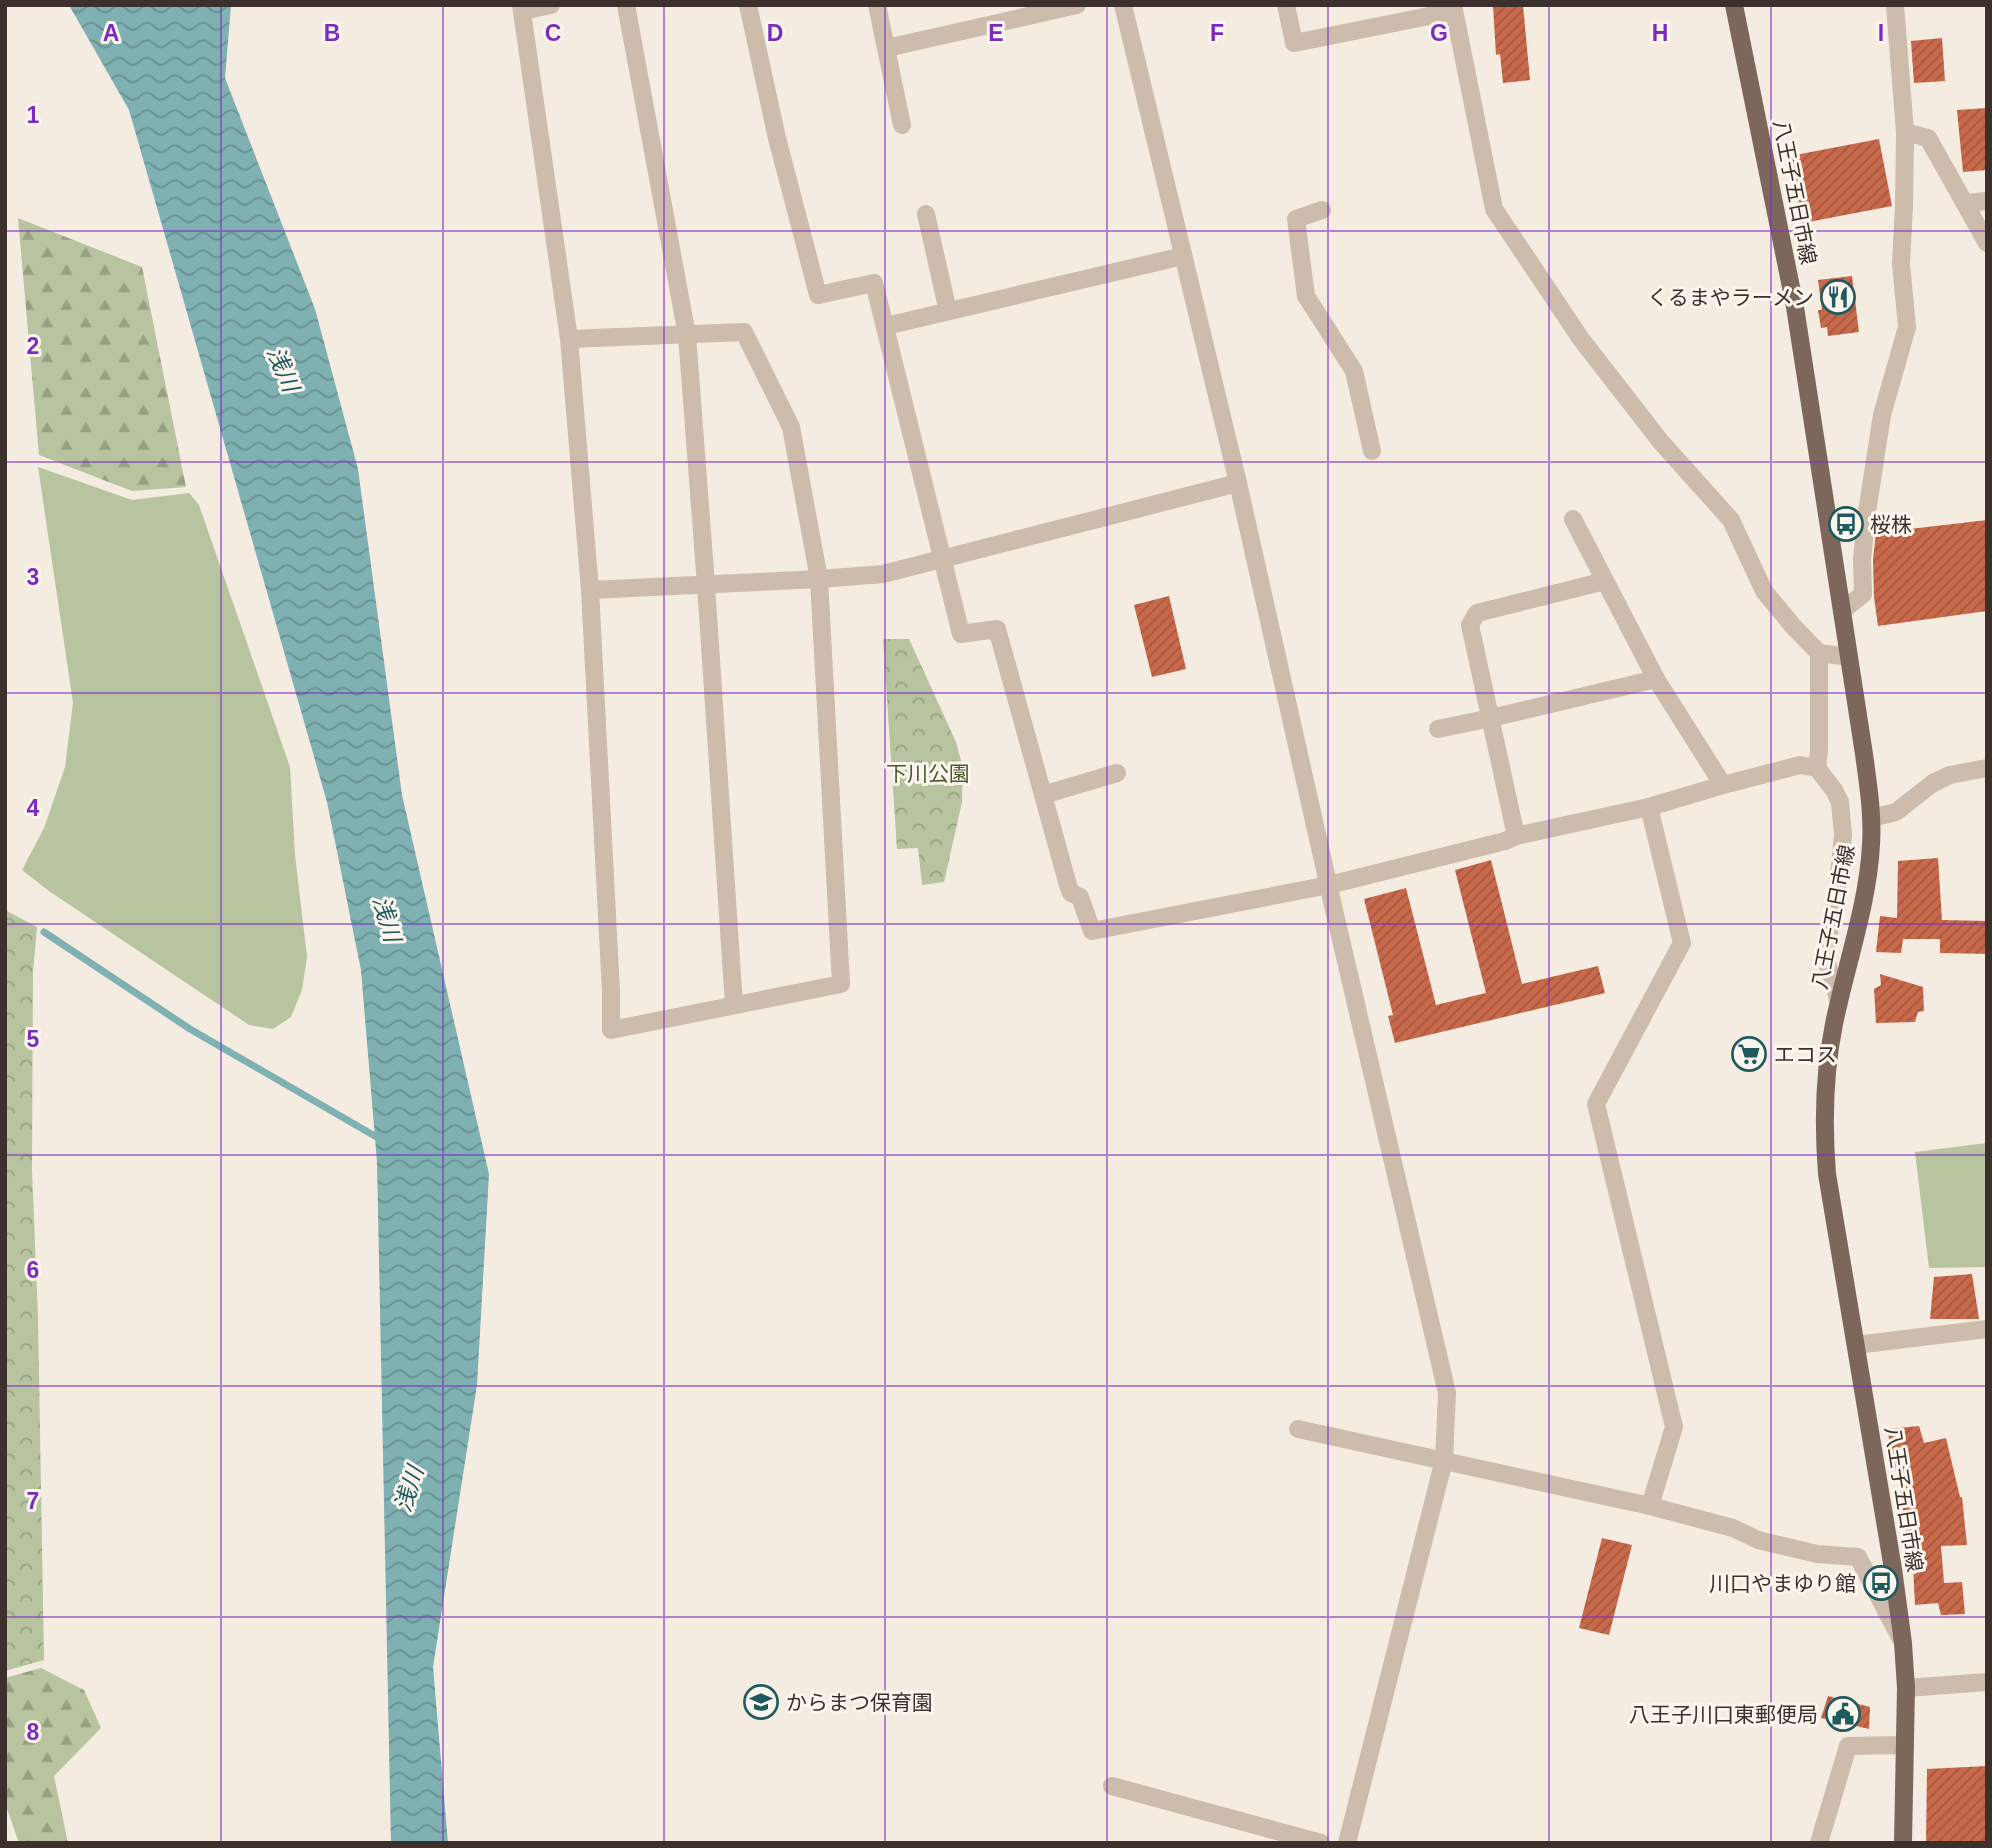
<svg xmlns="http://www.w3.org/2000/svg" width="1992" height="1848" viewBox="0 0 1992 1848" font-family="Helvetica,'Noto Sans JP',sans-serif">
  <defs>
    <pattern id="forest-firs" width="22" height="20" patternUnits="userSpaceOnUse" patternTransform="scale(1.75)"><rect width="22" height="20" fill="#b8c4a0"/><path d="M5 1l3.5 6h-7zM16 11l3.5 6h-7z" fill="#97a083"/></pattern>
    <pattern id="park-crowns" width="20" height="18" patternUnits="userSpaceOnUse" patternTransform="scale(1.75)"><rect width="20" height="18" fill="#b8c4a0"/><path d="M2 6a3 3 0 1 1 6 0M12 15a3 3 0 1 1 6 0" fill="none" stroke="#97a083"/></pattern>
    <pattern id="water-waves" width="16" height="10" patternUnits="userSpaceOnUse" patternTransform="scale(1.75)"><rect width="16" height="10" fill="#7fb0b2"/><path d="M0 5q4-4 8 0t8 0" fill="none" stroke="#699091"/></pattern>
    <pattern id="building-hatch" width="6" height="6" patternUnits="userSpaceOnUse" patternTransform="scale(1.75)"><rect width="6" height="6" fill="#c8694b"/><path d="M-1 1l2-2M0 6l6-6M5 7l2-2" fill="none" stroke="#a4573f"/></pattern>
  </defs>
  <rect width="100%" height="100%" fill="#f4ebe1"/>
  <g fill="#b8c4a0">
    <path d="M38 467 132 500 189 493 199 505 290 767 295 855 307 957 302 990 291 1017 273 1029 249 1025 49 891 22 870 44 828 65 767 73 703Z"/>
    <path d="M1987 1143V1267L1929 1268 1915 1152Z"/>
  </g>
  <g fill="url(#forest-firs)">
    <path d="M18 218 142 267 186 487 132 491 39 455Z"/>
    <path d="M41 1668 84 1690 101 1728 54 1776 68 1843H19L5 1803V1678Z"/>
  </g>
  <g fill="url(#park-crowns)">
    <path d="M883 639H909L956 742 963 768 962 802 944 882 922 885 918 848 897 849Z"/>
    <path d="M5 910 37 927 33 972 32 1170 38 1317 44 1660 5 1671Z"/>
  </g>
  <path fill="url(#water-waves)" d="M69 5H231L225 78 315 309 358 469 402 795 489 1174 477 1385 433 1667 448 1843H391L377 1162 361 970 327 802 129 110Z"/>
  <g fill="none" stroke-linecap="round" stroke-linejoin="round">
    <path stroke="#7fb0b2" stroke-width="7" d="M44 932 190 1029 380 1139"/>
  </g>
  <g fill="url(#building-hatch)">
    <path d="M1493 5H1523L1530 80 1503 83 1500 54 1496 55Z"/>
    <path d="M1942 38 1945 81 1914 83 1911 41Z"/>
    <path d="M1987 108V170L1963 172 1957 110Z"/>
    <path d="M1879 139 1892 206 1803 223 1790 156Z"/>
    <path d="M1852 276 1859 332 1828 336 1827 327 1821 328 1818 310H1822L1818 280Z"/>
    <path d="M1987 520V611L1878 626 1874 597 1873 559 1876 533Z"/>
    <path d="M1169 596 1186 669 1152 677 1134 605Z"/>
    <path d="M1938 858 1942 920 1987 921V954L1940 953V939H1903L1901 953 1876 952 1880 916 1897 918 1898 861Z"/>
    <path d="M1491 860 1522 984 1598 966 1605 993 1395 1043 1388 1016 1393 1015 1364 899 1406 888 1436 1005 1486 993 1455 870Z"/>
    <path d="M1880 974 1923 987 1924 1011 1918 1012 1915 1022 1876 1023 1874 989 1881 985Z"/>
    <path d="M1972 1274 1979 1319H1930L1934 1277Z"/>
    <path d="M1919 1426 1924 1443 1946 1438 1960 1497H1962L1967 1545 1941 1546 1944 1583 1962 1582 1965 1614 1941 1615 1938 1603 1915 1605 1913 1567 1911 1568 1901 1496 1887 1429Z"/>
    <path d="M1602 1538 1632 1545 1609 1635 1579 1628Z"/>
    <path d="M1828 1696 1870 1707 1869 1729 1821 1718Z"/>
    <path d="M1987 1766V1843H1926L1927 1769Z"/>
  </g>
  <g fill="none" stroke-linecap="round" stroke-linejoin="round">
    <g stroke="#cdbbac" stroke-width="18">
      <path d="M521 5 569 339 590 590 611 992V1030L841 984 819 579 791 427 744 332 569 339"/>
      <path d="M626 5 687 335 706 585 734 1005"/>
      <path d="M748 5 777 138 818 295 874 283 961 634 997 629 1068 885 1071 893 1080 897 1092 931 1329 885 1505 841 1516 836 1649 807 1723 785 1800 765 1817 768 1834 790 1840 802 1843 835 1838 884 1825 957 1839 1002"/>
      <path d="M877 5 902 125"/>
      <path d="M1123 5 1238 483 1334 910 1447 1393 1444 1460 1347 1843"/>
      <path d="M1286 5 1294 43 1454 11"/>
      <path d="M1453 5 1494 209 1581 339 1661 442 1731 520 1764 591 1792 625 1819 653 1849 657"/>
      <path d="M522 11 551 5"/>
      <path d="M887 48 1077 5"/>
      <path d="M1905 132 1928 138 1987 243"/>
      <path d="M1966 203 1987 201"/>
      <path d="M1322 210 1296 219 1306 296 1354 371 1372 451"/>
      <path d="M926 214 948 311"/>
      <path d="M886 326 1183 256"/>
      <path d="M1573 519 1656 679 1723 785"/>
      <path d="M590 590 819 579 883 574 1238 483"/>
      <path d="M1842 611 1863 594 1862 559 1867 512 1882 415 1907 327 1901 264 1904 206 1905 132 1895 5"/>
      <path d="M1438 729 1491 718 1656 679"/>
      <path d="M1817 768 1819 750V653"/>
      <path d="M1043 795 1117 773"/>
      <path d="M1649 807 1682 943 1596 1104 1674 1427 1650 1506"/>
      <path d="M1872 818 1896 812 1933 783 1950 775 1987 768"/>
      <path d="M1516 836 1470 625 1477 613 1605 581"/>
      <path d="M1856 1345 1987 1329"/>
      <path d="M1298 1429 1650 1506 1733 1528 1758 1540 1817 1554 1858 1557 1901 1639"/>
      <path d="M1906 1688 1987 1682"/>
      <path d="M1112 1786 1321 1843"/>
      <path d="M1819 1843 1848 1746 1905 1745"/>
    </g>
    <path stroke="#7d675c" stroke-width="18" d="M1734 5 1795 307 1864 754C1868 784 1873 814 1871 845 1868 904 1846 965 1834 1024 1824 1073 1823 1123 1827 1174L1893 1569 1903 1643 1906 1688 1903 1843"/>
  </g>
  <path fill="none" stroke="#7b2cbf" stroke-width="2" stroke-opacity="0.55" d="M221 5V1843M443 5V1843M664 5V1843M885 5V1843M1107 5V1843M1328 5V1843M1549 5V1843M1771 5V1843M5 231H1987M5 462H1987M5 693H1987M5 924H1987M5 1155H1987M5 1386H1987M5 1617H1987"/>
  <defs>
    <g id="restaurant-ring" transform="scale(1.75)"><circle r="9.5" fill="#fbf5ee" stroke="#1f5a5e" stroke-width="1.5"/><path d="M-5-6h1v4h1v-4h1v4h1v-4h1v5L-1.5 .5V6h-2V.5L-5-1ZM5-6V6H3V1.5H1.5Q1.5-4 5-6Z" fill="#1f5a5e"/></g>
    <g id="bus-ring" transform="scale(1.75)"><circle r="9.5" fill="#fbf5ee" stroke="#1f5a5e" stroke-width="1.5"/><path d="M-5-6H5V4H4V6H2V4H-2V6H-4V4H-5ZM-3.5-4V0h7V-4ZM-3.5 1.2v1.5H-2V1.2ZM2 1.2v1.5H3.5V1.2Z" fill="#1f5a5e"/></g>
    <g id="supermarket-ring" transform="scale(1.75)"><circle r="9.5" fill="#fbf5ee" stroke="#1f5a5e" stroke-width="1.5"/><path d="M-6-5.5h2.5l.6 2H6L4.5 2H-2.5L-4.4-4H-6ZM-1.5 3.2a1.3 1.3 0 1 0 .1 0ZM3 3.2a1.3 1.3 0 1 0 .1 0Z" fill="#1f5a5e"/></g>
    <g id="school-ring" transform="scale(1.75)"><circle r="9.5" fill="#fbf5ee" stroke="#1f5a5e" stroke-width="1.5"/><path d="M0-5L7-2L0 1L-7-2ZM-4 1L0 2.5L4 1V4Q0 6-4 4Z" fill="#1f5a5e"/></g>
    <g id="civic-ring" transform="scale(1.75)"><circle r="9.5" fill="#fbf5ee" stroke="#1f5a5e" stroke-width="1.5"/><path d="M-.6-6.5H3V-4.5H.6V-3L4-1V1h2V6H-6V1h2V-1L-.6-3ZM-1.2 2.5V6h2.4V2.5Z" fill="#1f5a5e"/></g>
  </defs>
  <g fill-rule="evenodd">
    <use href="#restaurant-ring" x="1838" y="297"/>
    <use href="#bus-ring" x="1846" y="524"/>
    <use href="#supermarket-ring" x="1749" y="1054"/>
    <use href="#bus-ring" x="1881" y="1583"/>
    <use href="#school-ring" x="761" y="1702"/>
    <use href="#civic-ring" x="1843" y="1714"/>
  </g>
  <g text-anchor="middle" dominant-baseline="central" stroke-width="6" stroke-linejoin="round" paint-order="stroke">
    <g font-size="21" fill="#3b302b" stroke="#fbf5ee">
      <text transform="translate(1795 192) rotate(79)">八王子五日市線</text>
      <text transform="translate(1833 917) rotate(-79)">八王子五日市線</text>
      <text transform="translate(1904 1499) rotate(81)">八王子五日市線</text>
    </g>
    <g font-size="21" fill="#3b302b" stroke="#fbf5ee" text-anchor="end">
      <text x="1814" y="297">くるまやラーメン</text>
      <text x="1870" y="524" text-anchor="start">桜株</text>
      <text x="1774" y="1054" text-anchor="start">エコス</text>
      <text x="1856" y="1583">川口やまゆり館</text>
      <text x="786" y="1702" text-anchor="start">からまつ保育園</text>
      <text x="1818" y="1714">八王子川口東郵便局</text>
    </g>
    <g font-size="21" fill="#4a5a2e" stroke="#fbf5ee">
      <text x="928" y="773">下川公園</text>
    </g>
    <g font-size="23" font-style="italic" fill="#1f5a5e" stroke="#fbf5ee">
      <text transform="translate(283 369) rotate(67)">浅川</text>
      <text transform="translate(387 919) rotate(74)">浅川</text>
      <text transform="translate(409 1489) rotate(-72)">浅川</text>
    </g>
  </g>
  <g font-size="23" text-anchor="middle" font-weight="bold" fill="#7b2cbf" stroke="#fbf5ee" stroke-width="6" stroke-linejoin="round" paint-order="stroke">
    <text x="111" y="41">A</text>
    <text x="332" y="41">B</text>
    <text x="553" y="41">C</text>
    <text x="775" y="41">D</text>
    <text x="996" y="41">E</text>
    <text x="1217" y="41">F</text>
    <text x="1439" y="41">G</text>
    <text x="1660" y="41">H</text>
    <text x="1881" y="41">I</text>
    <text x="33" y="123">1</text>
    <text x="33" y="354">2</text>
    <text x="33" y="585">3</text>
    <text x="33" y="816">4</text>
    <text x="33" y="1047">5</text>
    <text x="33" y="1278">6</text>
    <text x="33" y="1509">7</text>
    <text x="33" y="1740">8</text>
  </g>
  <rect width="1992" height="1848" fill="none" stroke="#3b302b" stroke-width="14"/>
</svg>
